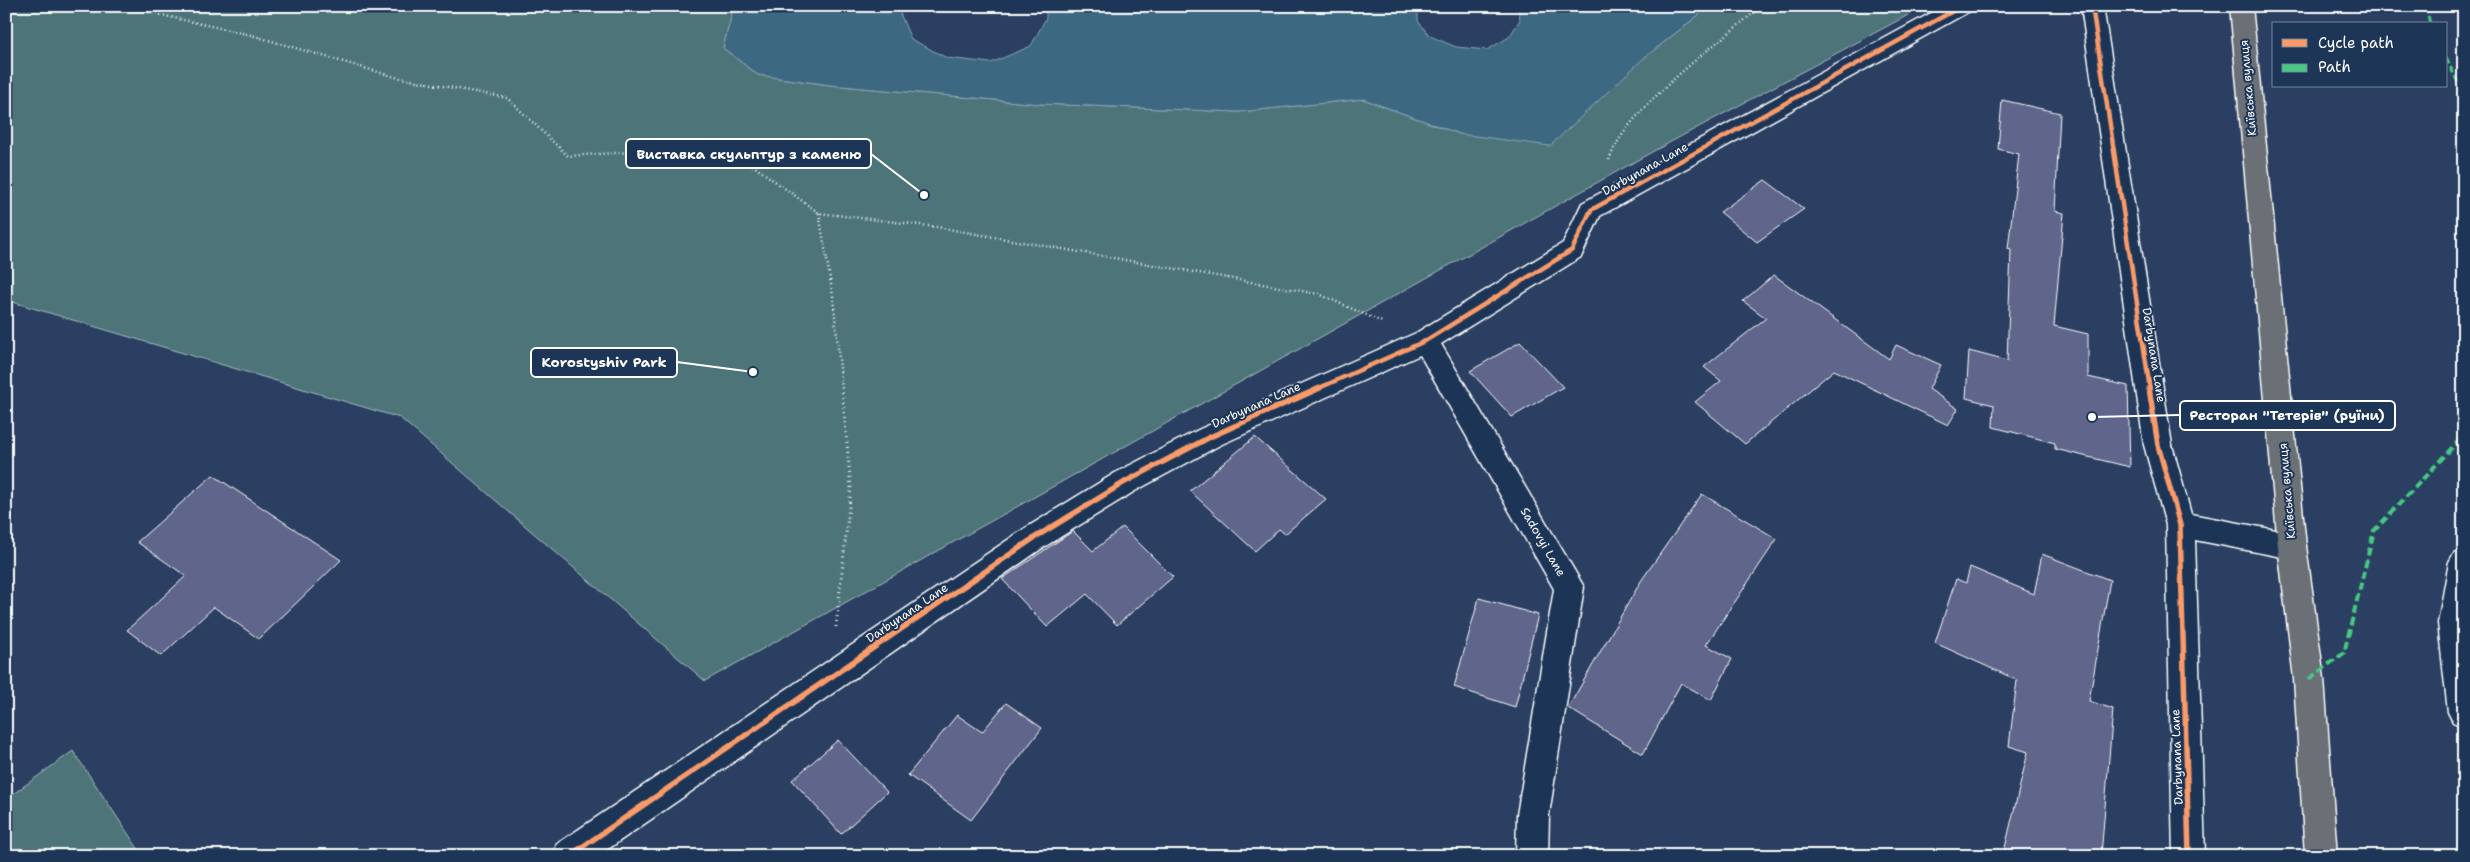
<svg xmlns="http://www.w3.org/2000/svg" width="2470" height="862" viewBox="0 0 2470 862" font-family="'Shantell Sans',sans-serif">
  <rect width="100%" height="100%" fill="#2a3f61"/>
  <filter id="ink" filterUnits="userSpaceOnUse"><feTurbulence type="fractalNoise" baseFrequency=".02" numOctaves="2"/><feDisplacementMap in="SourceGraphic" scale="10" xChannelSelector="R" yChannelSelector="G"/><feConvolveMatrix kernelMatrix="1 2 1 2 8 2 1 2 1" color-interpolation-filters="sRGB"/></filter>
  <g filter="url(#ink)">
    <g fill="#4d7579" stroke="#a6babc">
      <path d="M6 6H734L723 48 758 75 830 85 1040 104 1239 112 1363 99 1460 134 1644 58 1710 6H1925L1652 152 705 681 400 418 6 300Z"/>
      <path d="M73 751 143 856H6V799Z"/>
    </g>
    <path fill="#3d6882" stroke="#8ba4b4" d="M734 6H902L899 11 911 39 947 58 991 63 1031 46 1046 18V6H1418V21L1430 36 1456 47 1487 50 1509 37 1520 20 1518 6H1710L1644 58 1550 146 1460 134 1363 99 1239 112 1040 104 830 85 758 75 723 48Z"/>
    <g fill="#5e658b" stroke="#fff">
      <path d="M2002 100 2060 113 2055 211 2064 213 2054 326 2088 334V377L2128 386 2130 467 2055 449V443L1993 427 1994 405 1966 398 1969 351 2007 361 2011 250 2008 249 2019 154 1998 149Z"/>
      <path d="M1765 180 1804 209 1757 242 1720 212Z"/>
      <path d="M1774 275 1889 359 1896 345 1941 365 1929 389 1958 409 1948 425 1834 370 1745 444 1695 402 1721 381 1704 367 1766 318 1743 301Z"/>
      <path d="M1520 342 1563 387 1512 417 1470 371Z"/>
      <path d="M1255 437 1326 499 1285 534 1279 529 1255 551 1190 491Z"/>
      <path d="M213 475 341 560 259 639 214 607 161 656 127 630 186 576 137 542Z"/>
      <path d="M1702 494 1777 539 1706 645 1732 659 1711 700 1681 683 1643 754 1568 708 1641 581Z"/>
      <path d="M1123 527 1173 577 1117 625 1087 594 1047 627 1002 579 1073 531 1093 551Z"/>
      <path d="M2042 554 2110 580 2089 701 2113 709 2101 856H2003L2028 752 2009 746 2017 680 1935 643 1956 579 1966 583 1970 567 2034 594Z"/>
      <path d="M1479 598 1538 615 1515 707 1454 687Z"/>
      <path d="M1006 703 1042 728 971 820 908 775 957 715 982 732Z"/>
      <path d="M838 740 887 792 841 834 792 780Z"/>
    </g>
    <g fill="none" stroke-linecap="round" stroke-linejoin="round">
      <g stroke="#fff" stroke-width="3">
        <g id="minor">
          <path d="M1944 6H1973L1970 11 1600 216 1581 257 1441 344 1584 587 1549 815 1548 856H1516L1517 815 1554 589 1420 355 1220 445 1135 491 1044 547 598 856H553L557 844 1024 529 1115 473 1200 429 1416 333 1563 243 1582 203Z"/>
          <path d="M2081 6H2103L2172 445 2191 514 2292 533 2302 537 2306 546 2302 555 2292 559 2195 540 2205 856H2173L2166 525 2144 445Z"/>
          <path d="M2464 549V727L2453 722 2448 712 2438 623 2449 562 2454 553Z"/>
        </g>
      </g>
      <g stroke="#fff" stroke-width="3">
        <path id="major" d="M2230 6H2252L2306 546 2324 679 2337 856H2305L2294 679 2278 546Z"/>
      </g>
      <g stroke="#fff" stroke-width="2.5" stroke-dasharray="1 3" stroke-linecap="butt">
        <path d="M121 6 251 35 395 77 507 98 568 156 726 146 819 213 937 227 1319 294 1382 322"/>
        <path d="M1609 160C1627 108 1718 43 1762 6"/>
        <path d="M819 213 833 296 842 389"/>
      </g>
      <path stroke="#fff" stroke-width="3" stroke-dasharray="1 4" stroke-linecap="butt" d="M836 627 851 488 842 388"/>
      <use href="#minor" fill="#1d3557" fill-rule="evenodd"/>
      <use href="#major" fill="#6a7074" fill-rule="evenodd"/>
      <g stroke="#46c982" stroke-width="3" stroke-dasharray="7 3" stroke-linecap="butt">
        <path d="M2426 6 2430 24"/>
        <path d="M2446 58 2464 95"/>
      </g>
      <path stroke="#46c982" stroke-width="4" stroke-dasharray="8 4" stroke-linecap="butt" d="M2309 679 2344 653 2374 531 2464 435"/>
      <g stroke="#1d3557" stroke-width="7">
        <g id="cycleway-far1">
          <path d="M2092 6 2150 389"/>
          <path d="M1317 389 1425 341 1572 250 1591 210 1962 6"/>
        </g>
      </g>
      <g stroke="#1d3557" stroke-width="9">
        <g id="cycleway">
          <path d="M2149 388 2158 445 2180 525 2189 856"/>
          <path d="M569 856 1034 538 1125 482 1210 437 1320 388"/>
        </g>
      </g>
      <use href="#cycleway-far1" stroke="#fa9b69" stroke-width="4.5"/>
      <use href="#cycleway" stroke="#fa9b69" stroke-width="5.5"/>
    </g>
  </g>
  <g text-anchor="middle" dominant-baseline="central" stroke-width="4" stroke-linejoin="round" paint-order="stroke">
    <g font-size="12" fill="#fff" stroke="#1d3557">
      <text transform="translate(2248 88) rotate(-95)">Київська вулиця</text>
      <text transform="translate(1645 169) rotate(-29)">Darbynana Lane</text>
      <text transform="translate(2154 355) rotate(81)">Darbynana Lane</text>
      <text transform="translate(1256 405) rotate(-24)">Darbynana Lane</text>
      <text transform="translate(2287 491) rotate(-95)">Київська вулиця</text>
      <text transform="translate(1543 542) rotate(60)">Sadovyi Lane</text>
      <text transform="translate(907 613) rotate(-34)">Darbynana Lane</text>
      <text transform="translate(2177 757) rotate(-92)">Darbynana Lane</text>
    </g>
  </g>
  <path fill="none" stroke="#fff" stroke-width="2" d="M924 195L871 154M753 372L677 362M2092 417L2180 415"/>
  <g fill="#fff" stroke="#1d3557" stroke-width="2">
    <circle cx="924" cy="195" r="5"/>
    <circle cx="753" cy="372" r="5"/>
    <circle cx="2092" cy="417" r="5"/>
  </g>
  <g fill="#1d3557" stroke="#fff" stroke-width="2">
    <rect x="626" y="139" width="245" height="29" rx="5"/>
    <rect x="531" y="348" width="146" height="29" rx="5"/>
    <rect x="2180" y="401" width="215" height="29" rx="5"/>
  </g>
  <g font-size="14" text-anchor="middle" font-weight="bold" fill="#fff">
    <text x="749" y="159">Виставка скульптур з каменю</text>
    <text x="604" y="367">Korostyshiv Park</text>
    <text x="2287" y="420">Ресторан "Тетерів" (руїни)</text>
  </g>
  <rect width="2470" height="862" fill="none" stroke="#1d3557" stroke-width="25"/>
  <rect x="12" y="12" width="2445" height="837" fill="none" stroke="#fff" stroke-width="2" filter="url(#ink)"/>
  <rect x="2272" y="22" width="175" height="65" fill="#1d3557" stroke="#77869a"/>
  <rect x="2282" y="39" width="25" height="8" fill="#fa9b69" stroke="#77869a"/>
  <text x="2318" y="48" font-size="15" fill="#ffffff">Cycle path</text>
  <rect x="2282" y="64" width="25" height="8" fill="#46c982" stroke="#77869a"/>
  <text x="2318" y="72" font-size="15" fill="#ffffff">Path</text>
</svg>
